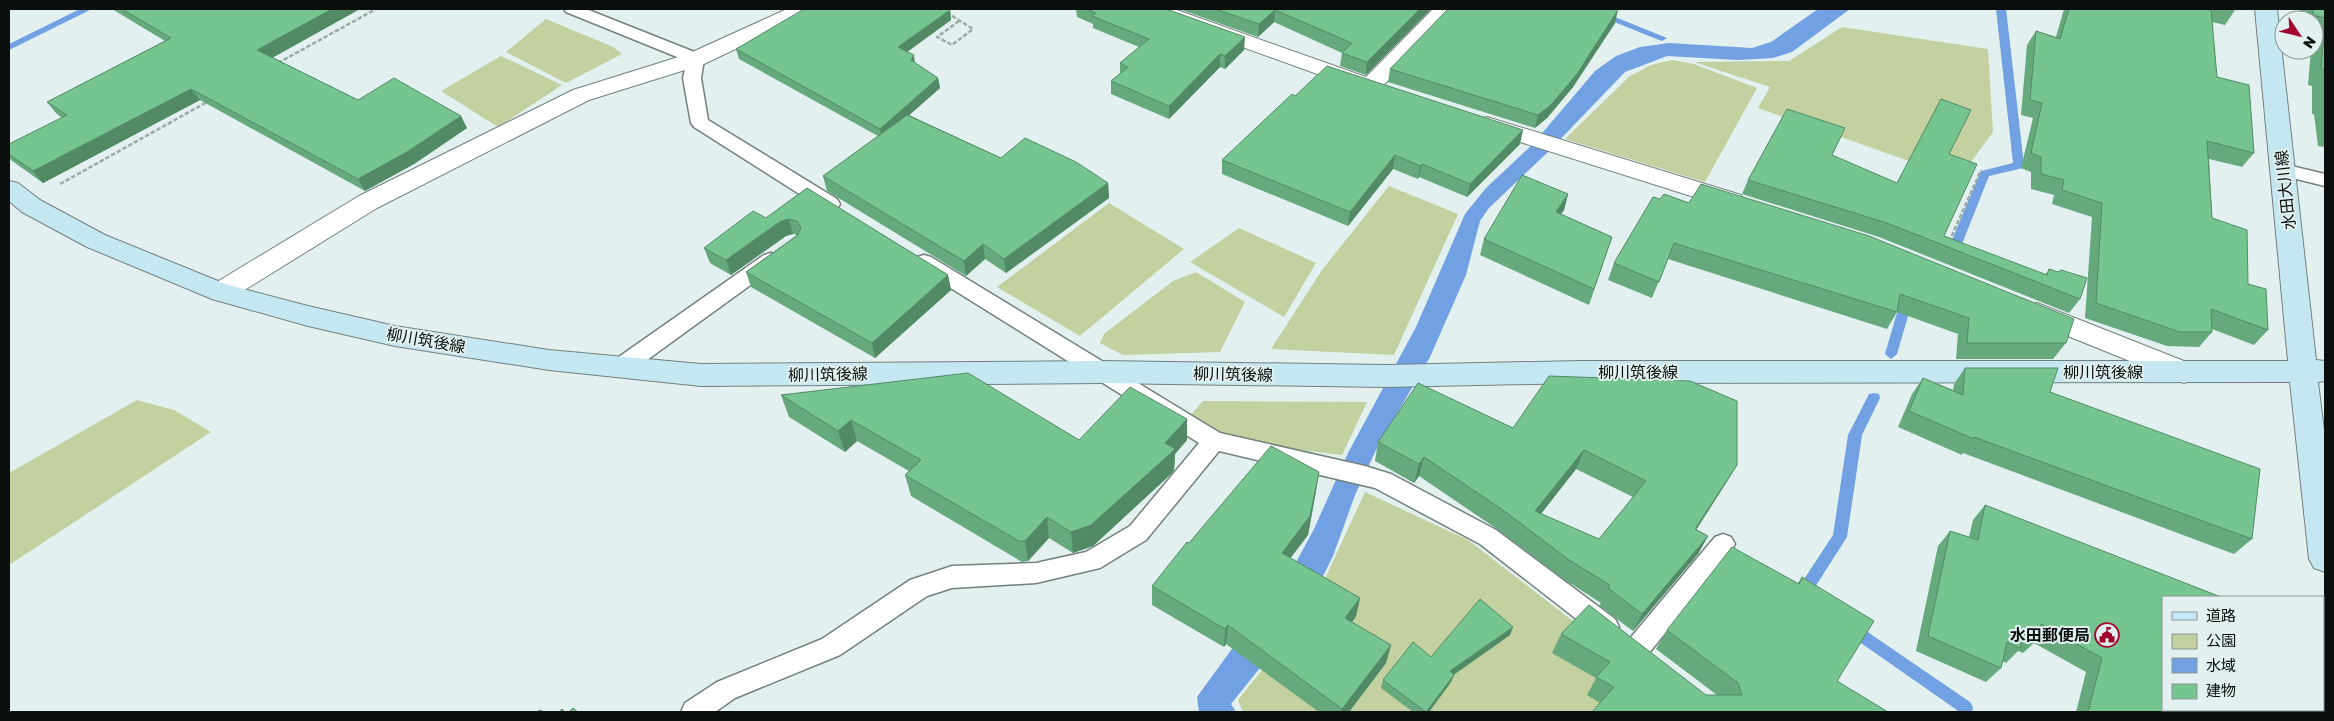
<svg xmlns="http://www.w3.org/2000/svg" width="2334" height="721" viewBox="0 0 2334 721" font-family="'Golos Text','Noto Sans JP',sans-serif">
  <rect width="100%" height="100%" fill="#e2f1ef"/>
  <g fill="#c3d09f">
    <path d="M546 19 613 47 622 54 566 83 506 52Z"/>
    <path d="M1842 27 1988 49 1993 132 1968 166 1909 161 1758 108 1770 87 1694 62 1789 61Z"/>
    <path d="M501 56 562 85 498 127 441 91Z"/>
    <path d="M1672 60 1694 64 1757 88 1705 182 1565 139 1630 76 1651 65Z"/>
    <path d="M1389 186 1458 214 1394 355 1271 349 1322 270Z"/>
    <path d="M1109 203 1184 249 1080 336 997 287Z"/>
    <path d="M1239 228 1316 263 1284 317 1190 262Z"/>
    <path d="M1196 272 1245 302 1220 352 1123 355 1100 343 1104 334 1173 281Z"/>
    <path d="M137 400 174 410 211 432 9 565V473Z"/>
    <path d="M1203 401 1367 402 1342 455 1284 448 1218 433 1189 417Z"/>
    <path d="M1365 492 1468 540 1691 712H1243L1238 700 1311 609Z"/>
  </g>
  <g fill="#71a1e2">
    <path d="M80 9H92L9 50V44Z"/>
    <path d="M1818 9H1850L1792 52 1773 58 1738 60 1667 56 1625 72 1549 151 1489 208 1480 221 1466 275 1430 357 1377 448 1355 495 1333 556 1305 612 1231 704 1236 712H1199L1197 697 1242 635 1280 592 1314 529 1348 453 1416 327 1465 214 1486 188 1532 145 1595 71 1616 56 1640 47 1669 43 1752 48 1771 42Z"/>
  </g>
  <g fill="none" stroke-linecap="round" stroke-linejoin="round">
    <g fill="#71a1e2" fill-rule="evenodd">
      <path d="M1582 9H1595L1667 38 1662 41 1659 40Z"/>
      <path d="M1996 9H2006L2024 165 2023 168 1989 176 1958 254 1952 258 1946 254 1981 171 2013 163Z"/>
      <path d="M1907 295 1913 299 1897 354 1891 359 1885 354 1901 299Z"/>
      <path d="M1874 393 1879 394 1880 398 1862 435 1847 537 1808 598 1803 600 1798 598 1795 593 1833 535 1848 435 1869 394Z"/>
      <path d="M1850 620 1970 702 1973 707 1972 712H1956L1957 710 1845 632 1843 627 1845 622Z"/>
    </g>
    <g stroke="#73807e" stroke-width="3">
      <g id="service">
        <path d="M564 9H586L702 55 704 59 701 78 708 120 837 199 840 204 837 209 830 210 823 209 694 127 691 123 683 78 687 61 566 12Z"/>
        <path d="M2283 164 2325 174V186L2276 174 2274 170 2276 166Z"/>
        <path d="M771 253 778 255 781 260 778 265 629 373 621 375 613 373 610 367 613 361 764 255Z"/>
        <path d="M924 255 931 257 1220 433 1365 466 1391 474 1496 530 1615 619 1619 627 1615 635 1606 638 1597 635 1480 544 1375 488 1219 451 1146 540 1100 568 1036 583 952 588 927 596 840 655 735 698 715 712H681L685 703 717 682 822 639 910 580 952 566 1036 563 1086 552 1130 526 1199 443 917 267 914 262 917 257Z"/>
        <path d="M1723 534 1731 537 1735 544 1731 551 1645 658 1636 661 1627 658 1623 650 1627 642 1715 537Z"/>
      </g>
    </g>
    <g stroke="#73807e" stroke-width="2">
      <g id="minor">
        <path d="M787 9H815L811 13 704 64 589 100 377 208 230 299 221 301 212 299 208 292 212 285 359 196 573 90 688 54Z"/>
        <path d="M1145 9H1174L1366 77 1433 9H1456L1378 91 1370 93 1148 13Z"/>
        <path d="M1487 117 1741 195 1744 201 1741 207 1732 209 1479 129 1475 124 1479 119Z"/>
        <path d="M2037 303 2194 365 2198 372 2194 379 2184 383 2028 320 2024 313 2028 306Z"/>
      </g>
    </g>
    <g stroke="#73807e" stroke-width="2">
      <path id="secondary" d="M2255 9H2277L2316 360 2325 361V381L2318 382 2325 438V572L2314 568 2309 559 2290 382 1580 383 1386 387 1102 383 701 386 549 370 395 346 308 326 212 299 87 247 22 212 9 201V181L18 183 40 200 105 235 228 285 308 306 395 326 549 350 701 364 1102 361 1386 365 1580 361H2288Z"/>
    </g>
    <g stroke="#9eaaa8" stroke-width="2.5" stroke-dasharray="4.5 2" stroke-linecap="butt">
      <path d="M941 9 973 29 952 45 937 37 959 21"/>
      <path d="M278 63 376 9"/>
      <path d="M60 184 207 102"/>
      <path d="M1949 242 1981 170"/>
    </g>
    <use href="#service" fill="#fff" fill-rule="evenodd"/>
    <use href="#minor" fill="#fff" fill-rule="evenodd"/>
    <use href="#secondary" fill="#c4e7f2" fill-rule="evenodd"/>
  </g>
  <g fill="#65a97d" fill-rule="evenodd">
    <path d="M112 9H360L272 57 358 100 467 128 414 164 365 191 200 100 43 183 11 160 9 157V144L62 118 56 113 47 102 165 41Z"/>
    <path d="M1076 9H1166L1244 50 1225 69 1220 67 1169 119 1111 94V81L1120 73V63L1139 47 1093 28V24L1077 17Z"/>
    <path d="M1179 9H1431L1366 75 1340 66 1342 53 1274 22 1258 37Z"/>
    <path d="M2064 9H2235V10L2225 25 2212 22 2217 77 2254 153 2242 167 2209 159 2212 218 2248 284 2268 330 2254 345 2212 329V332L2199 347 2167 346 2085 318 2092 217 2052 204 2054 195 2031 189V172L2021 168 2033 118 2021 115 2027 45 2036 31 2056 37Z"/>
    <path d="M2300 9H2325V147L2318 146 2314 114H2312V86L2308 85 2311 50H2314V20H2300Z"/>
    <path d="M950 10 951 20 907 52 915 63 938 78 940 88 909 115 1001 158 1108 183 1109 198 1006 273 985 259 966 276 827 191 823 176 878 136 739 59 736 49Z"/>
    <path d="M1615 23 1573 87 1547 118 1535 128 1388 82 1390 69Z"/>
    <path d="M1295 96 1520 144 1467 197 1419 177 1418 179 1393 169 1348 226 1222 174V160Z"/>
    <path d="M1941 99 1949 154 1944 236 2045 275 2049 269 2080 299 2069 313 1879 237 1742 194 1748 180 1897 183Z"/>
    <path d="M807 188 948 275 951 290 875 358 751 287 746 272 797 235 793 234 786 236 731 275 710 263 704 248 766 218Z"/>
    <path d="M1568 194 1564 210 1561 214 1612 237 1589 305 1480 255 1484 239Z"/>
    <path d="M1660 199 1689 203 2066 343 2053 359H1956L1958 334 1897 312 1887 329 1668 259 1652 298 1608 280 1614 263Z"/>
    <path d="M1965 368 2050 392 2252 539 2234 554 1963 453 1962 455 1898 427 1912 394 1923 378 1953 390 1954 384Z"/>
    <path d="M781 395 1079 440 1187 419V440L1175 454 1174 470 1171 474 1093 546 1073 553 1049 538 1028 561 1022 562 911 496 905 475 909 471 857 441 845 452 789 417Z"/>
    <path d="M1513 428 1737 465 1726 483 1696 530 1708 536 1698 554 1633 631 1599 606 1601 603 1562 578 1497 529 1419 476 1414 483 1375 461 1378 442ZM1576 469 1633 497 1599 539 1541 514Z"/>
    <path d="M1316 491 1308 535 1290 558 1360 598 1356 616 1352 622 1391 645 1386 663 1349 712H1319L1226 644 1224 647 1152 605V586L1189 543Z"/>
    <path d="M1985 505 2163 597 2302 710V712H2076L2086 672 2034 643 2023 653 2018 651 2006 663 2002 661 2001 668 1986 682 1916 651 1938 546 1950 531 1969 537 1973 520Z"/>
    <path d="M1802 577 1837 681 1888 712 1600 703 1587 695 1596 678 1552 653 1561 634 1706 695H1717L1656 649 1667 630 1798 583Z"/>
    <path d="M1510 635 1454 675 1451 682 1429 712H1413L1381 688 1383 680 1431 657Z"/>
  </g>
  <g fill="#538a66">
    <path d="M332 9H360L265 62 257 50Z"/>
    <path d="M1420 9H1431L1366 75 1367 62Z"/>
    <path d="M950 10 951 20 900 57 898 47Z"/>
    <path d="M1275 10 1274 22 1258 37 1259 24Z"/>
    <path d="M1618 10 1615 23 1573 87 1547 118 1535 128 1538 115Z"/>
    <path d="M1245 37 1244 50 1225 69V56Z"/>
    <path d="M1220 54V67L1169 119V106Z"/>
    <path d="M914 55 915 65 911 60Z"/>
    <path d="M938 78 940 88 882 139 880 129Z"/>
    <path d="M191 89 200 100 43 183 33 171Z"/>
    <path d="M461 116 467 128 414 164 365 191 358 179Z"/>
    <path d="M1523 130 1520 144 1467 197 1470 184Z"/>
    <path d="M1395 155 1393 169 1348 226 1350 212Z"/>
    <path d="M1422 164 1419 177 1418 179 1420 166Z"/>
    <path d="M1108 183 1109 198 1006 273 1004 259Z"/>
    <path d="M1568 194 1564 210 1551 228 1556 212Z"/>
    <path d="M789 219 793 234 786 236 731 275 726 260 781 221Z"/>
    <path d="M983 244 985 259 966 276 964 261Z"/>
    <path d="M948 275 951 290 875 358 872 343Z"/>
    <path d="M1187 419V440L1175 454 1174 470 1171 474 1093 546 1073 553 1071 532 1165 443Z"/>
    <path d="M851 420 857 441 845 452 838 431Z"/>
    <path d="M1584 450 1576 469 1528 530 1535 511Z"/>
    <path d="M1424 457 1419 476 1414 483 1419 464Z"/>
    <path d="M1737 465 1726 483 1685 547 1695 529Z"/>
    <path d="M1319 472 1316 491 1308 535 1280 572 1282 553Z"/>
    <path d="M1047 517 1049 538 1028 561 1025 541Z"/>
    <path d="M1708 536 1698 554 1633 631 1642 614Z"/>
    <path d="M1360 598 1356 616 1342 637 1345 618Z"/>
    <path d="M1228 625 1226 644 1224 647 1225 629Z"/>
    <path d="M1513 627 1510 635 1447 679 1450 671Z"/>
    <path d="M1391 645 1386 663 1349 712H1341L1342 709Z"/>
    <path d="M1454 675 1451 682 1429 712H1426Z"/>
  </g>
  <g fill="#76c591" stroke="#538a66" fill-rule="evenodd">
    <path d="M122 9H332L257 50 358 100 394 78 461 116 407 152 358 179 191 89 33 171 9 154V144L67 115 47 102 171 38Z"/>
    <path d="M804 9H948L950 10 898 47 914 55 911 60 938 78 880 129 736 49Z"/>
    <path d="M1086 9H1166L1245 37 1225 56 1220 54 1169 106 1111 81 1128 67 1120 63 1149 39 1092 16 1096 13Z"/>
    <path d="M1215 9H1420L1367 62 1342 53 1352 43 1275 10 1259 24Z"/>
    <path d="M1448 9H1614L1618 10 1577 74 1551 105 1538 115 1390 69Z"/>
    <path d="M2069 9H2211L2217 77 2249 85 2254 153 2207 141 2212 218 2247 230 2248 284 2266 289 2268 330 2211 309 2212 332H2180L2096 303 2102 203 2062 190 2064 180 2041 174V157L2031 153 2042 103 2030 100 2036 31 2060 39Z"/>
    <path d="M2313 9H2325V70L2321 69 2325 18 2313 15Z"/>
    <path d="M1327 66 1523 130 1470 184 1422 164 1420 166 1395 155 1350 212 1222 160 1292 94 1295 96Z"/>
    <path d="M1941 99 1971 110 1949 154 1977 164 1944 236 2047 275 2049 269 2058 272 2061 270 2087 278 2080 299 1887 223 1748 180 1787 109 1845 128 1832 155 1897 183Z"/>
    <path d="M907 115 1001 158 1025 138 1076 162 1108 183 1004 259 983 244 964 261 823 176Z"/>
    <path d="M1522 175 1568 194 1556 212 1612 237 1594 289 1484 239Z"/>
    <path d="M1701 184 1869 236 2074 319 2066 343H1967L1969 318 1900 294 1897 312 1674 243 1659 282 1614 263 1653 197 1660 199 1664 194 1689 203Z"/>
    <path d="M807 188 948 275 872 343 746 272 798 235 801 227 797 221 789 219 781 221 726 260 704 248 753 211 766 218Z"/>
    <path d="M1965 368H2058L2050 392 2260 469 2252 539 1974 437V439L1909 411 1923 378 1963 395Z"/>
    <path d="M968 373 1079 440 1130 387 1187 419 1165 443 1175 449 1171 453 1091 525 1071 532 1047 517 1025 541H1019L905 475 921 460 851 420 838 431 781 395Z"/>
    <path d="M1549 376 1690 381 1737 401V465L1695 529 1708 536 1642 614 1608 588 1610 585 1569 560 1503 510 1424 457 1419 464 1378 442 1418 383 1513 428ZM1584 450 1646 481 1599 539 1535 511Z"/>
    <path d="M1271 446 1319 472 1310 516 1282 553 1360 598 1345 618 1391 645 1342 709 1228 625 1225 629 1152 586 1187 542 1189 543Z"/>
    <path d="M1985 505 2221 597H2163V710H2302V712H2276L2270 710V712H2088L2102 658 2041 624 2038 639 2024 633 2020 648 2007 642 2001 668 1928 636 1950 531 1978 540Z"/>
    <path d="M1732 547 1799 584 1802 577 1874 621 1837 681 1888 712H1592L1614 687 1596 677 1610 662 1561 634 1589 605 1706 695H1742L1738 683 1667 630Z"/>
    <path d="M1480 599 1513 627 1450 671 1454 675 1426 712 1383 680 1413 642 1431 657Z"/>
    <path d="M573 708 578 712H569Z"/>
    <path d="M562 709 565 712H559Z"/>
    <path d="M540 710 544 712H537Z"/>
  </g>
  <defs>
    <g id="civic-ring" transform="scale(1.25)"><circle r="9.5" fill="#e2f1ef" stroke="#a3052e" stroke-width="1.5"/><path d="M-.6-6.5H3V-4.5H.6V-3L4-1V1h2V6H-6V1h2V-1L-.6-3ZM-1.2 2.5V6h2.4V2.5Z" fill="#a3052e"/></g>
  </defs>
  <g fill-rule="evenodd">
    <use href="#civic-ring" x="2107" y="635"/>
  </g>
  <g text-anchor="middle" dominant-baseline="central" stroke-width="4" stroke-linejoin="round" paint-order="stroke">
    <g font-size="16" fill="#0a0f0e" stroke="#e2f1ef">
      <text transform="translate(2285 190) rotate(-96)">水田大川線</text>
      <text transform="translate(426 340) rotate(10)">柳川筑後線</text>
      <text x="1638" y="372">柳川筑後線</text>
      <text x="2103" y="372">柳川筑後線</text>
      <text transform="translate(828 374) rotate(-1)">柳川筑後線</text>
      <text transform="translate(1233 374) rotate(1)">柳川筑後線</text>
    </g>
    <g font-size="16" font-weight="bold" fill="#0a0f0e" stroke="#e2f1ef" text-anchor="end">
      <text x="2090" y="635">水田郵便局</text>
    </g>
  </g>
  <rect width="2334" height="721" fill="none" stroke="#0a0f0e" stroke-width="20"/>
  <rect x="2162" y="596" width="162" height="115" fill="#e2f1ef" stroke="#8c9795"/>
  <rect x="2172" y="612" width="25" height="8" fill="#c4e7f2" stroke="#8c9795"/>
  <text x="2206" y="621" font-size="15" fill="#0a0f0e">道路</text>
  <rect x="2172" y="634" width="25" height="15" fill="#c3d09f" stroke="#8c9795"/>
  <text x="2206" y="646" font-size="15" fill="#0a0f0e">公園</text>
  <rect x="2172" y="658" width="25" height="15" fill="#71a1e2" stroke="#8c9795"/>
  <text x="2206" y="671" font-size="15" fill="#0a0f0e">水域</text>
  <rect x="2172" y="684" width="25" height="15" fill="#76c591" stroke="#8c9795"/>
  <text x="2206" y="696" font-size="15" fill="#0a0f0e">建物</text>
  <g transform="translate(2299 35) rotate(125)"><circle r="24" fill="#e2f1ef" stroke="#8c9795"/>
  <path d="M0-4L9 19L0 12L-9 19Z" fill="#a3052e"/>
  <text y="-8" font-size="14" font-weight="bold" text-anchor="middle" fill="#0a0f0e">N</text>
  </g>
</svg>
